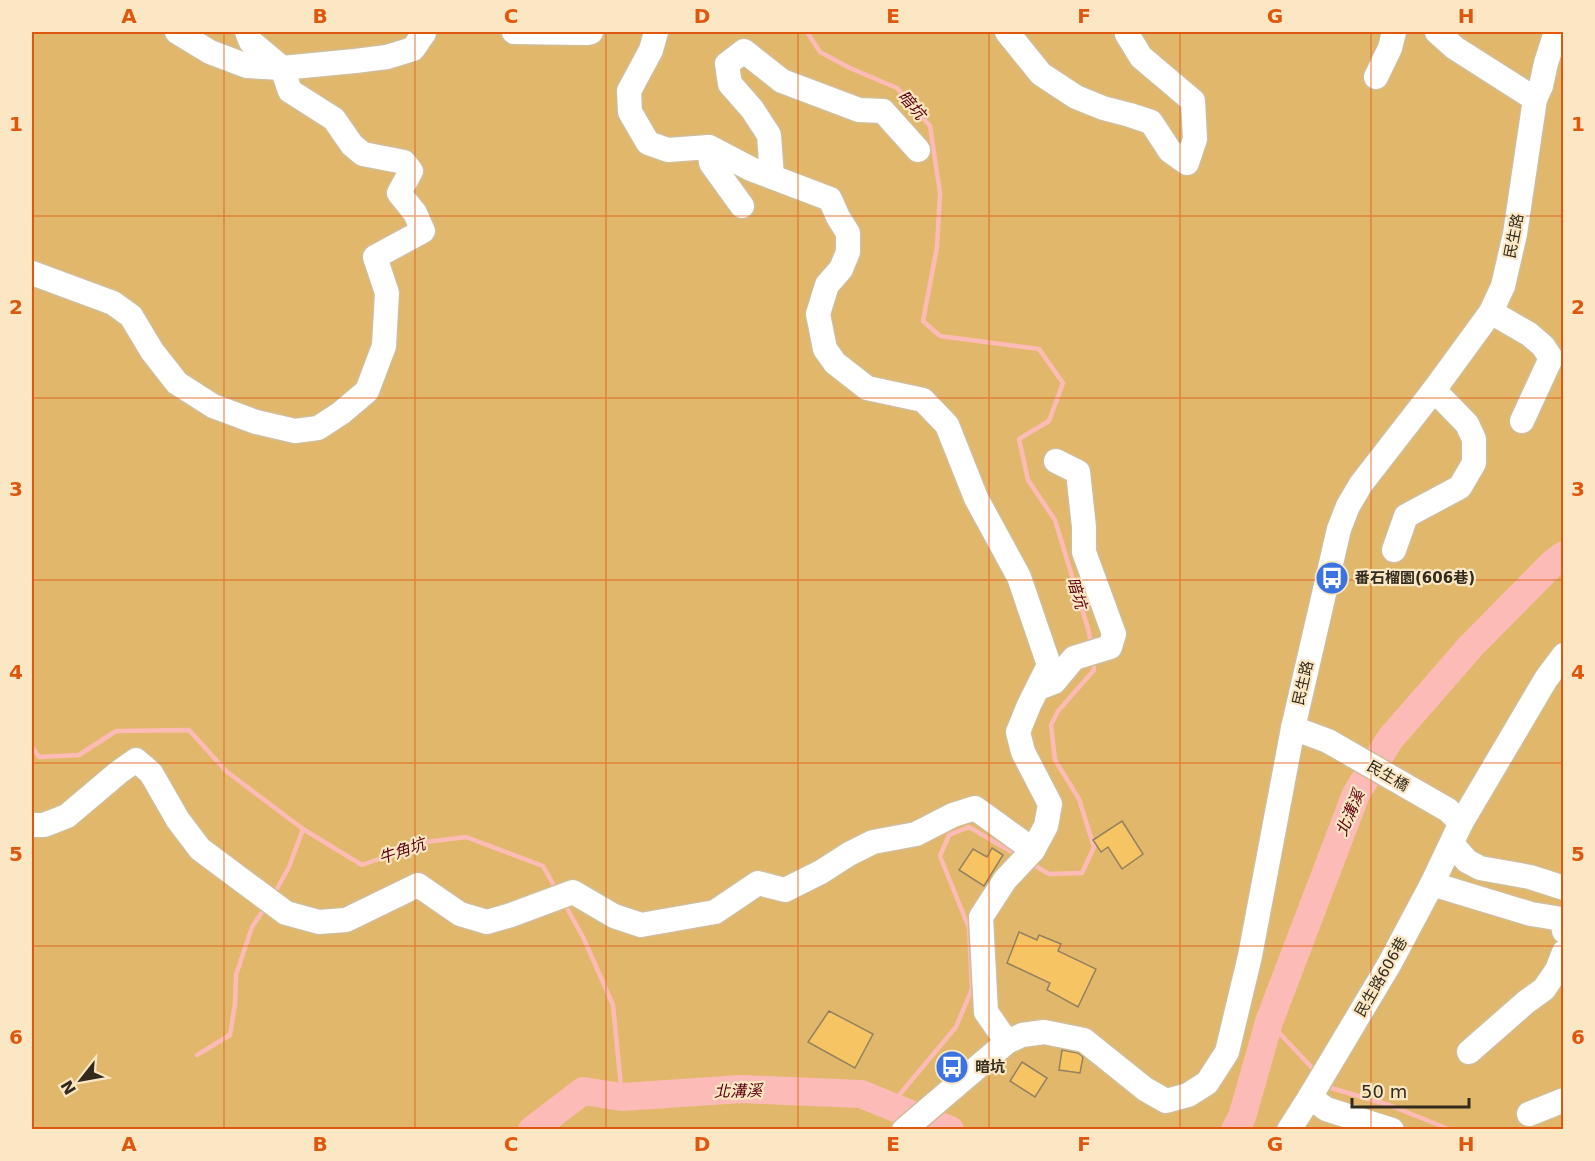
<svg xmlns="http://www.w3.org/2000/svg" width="1595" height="1161" viewBox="0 0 1595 1161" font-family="'DejaVu Sans','Noto Sans TC',sans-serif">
  <rect width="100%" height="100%" fill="#fbe7c4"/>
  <rect fill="#e1b86b" x="32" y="32" width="1531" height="1097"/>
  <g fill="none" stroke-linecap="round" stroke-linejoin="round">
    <g stroke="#fcbbb7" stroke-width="4.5">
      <path d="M807 32 820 52 850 68 897 88 930 126 940 193 937 247 923 321 940 336 1039 349 1063 383 1049 421 1019 439 1028 480 1055 520 1089 632 1091 644"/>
      <path d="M32 747 39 757 79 755 116 731 189 730 226 771 303 829 362 865 426 842 466 837 543 866 557 891"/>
      <path d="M1032 864 1049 874 1082 873 1094 847 1079 799 1055 760 1051 725 1058 711 1094 670 1093 659"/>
      <path d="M274 894 289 867 303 829"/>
      <path d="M564 903 583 937 613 1005 622 1097"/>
      <path d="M1269 1022 1315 1071"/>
      <path d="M197 1055 230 1035 235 1004 236 975 252 927 266 906"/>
      <path d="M1327 1084 1331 1088 1389 1105 1451 1130"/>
      <path d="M890 1106 956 1027 972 989 969 928 940 856 949 835 969 827 1017 855"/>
    </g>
    <g stroke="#fcbbb7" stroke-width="28">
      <path d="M532 1130 583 1091 622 1097 741 1089 861 1094 950 1130"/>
      <path d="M1235 1130 1242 1117 1269 1022 1356 794 1390 739 1471 646 1552 564 1564 555"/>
    </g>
  </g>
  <g fill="#f6c463" stroke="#938160" stroke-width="1.5">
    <path d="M1122 821 1143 854 1122 869 1108 847 1101 852 1093 840Z"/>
    <path d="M992 848 1003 855 984 886 959 870 973 849 987 857Z"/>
    <path d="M1019 932 1037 940 1039 935 1061 944 1058 951 1096 969 1078 1007 1047 990 1050 983 1007 963Z"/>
    <path d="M829 1011 873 1034 855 1068 808 1042Z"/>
    <path d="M1062 1050 1078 1053 1083 1057 1080 1073 1059 1070Z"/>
    <path d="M1022 1062 1047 1078 1035 1097 1010 1081Z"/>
  </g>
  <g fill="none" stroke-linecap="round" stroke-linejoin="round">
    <g stroke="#d0bd9a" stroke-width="27">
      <g id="minor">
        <path d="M177 32 210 52 247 66 282 68 355 61 387 57 413 49 424 33V32"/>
        <path d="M514 32 587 33 591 32"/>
        <path d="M656 32 651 50 629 91 630 112 648 143 668 150 709 147 751 169 830 199 838 217 848 233V252L841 269 827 285 818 314 825 349 835 363 867 388 923 400 947 425 976 498 1019 577 1049 665 1029 705 1018 732 1023 752 1050 804 1046 826 1033 850 1005 880 981 917 986 1012 1007 1042"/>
        <path d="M1007 32 1041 74 1076 97 1103 108 1130 115 1151 122 1170 151 1187 163 1195 139 1193 101 1141 57 1127 34 1128 32"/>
        <path d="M1437 32 1455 48 1535 99"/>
        <path d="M1376 77 1390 48 1394 32"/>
        <path d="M709 147 711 163 742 206"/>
        <path d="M772 177 769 135 752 109 730 84 727 64 744 51 782 81 859 110 883 111 918 150"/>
        <path d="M32 273 113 303 131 316 152 351 177 383 213 406 256 422 295 431 318 428 341 413 367 391 384 346 387 293 375 257 423 231 415 213 399 193 411 171 404 162 363 154 352 145 334 119 290 91 282 68 251 42 247 32"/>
        <path d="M1491 312 1529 334 1543 346 1551 358 1522 421"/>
        <path d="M1394 550 1406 516 1460 487 1474 463V439L1467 424 1434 390"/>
        <path d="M1564 655 1546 679 1461 823 1432 884 1531 914 1562 919 1564 931"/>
        <path d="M1041 687 1054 682 1074 658 1110 647 1114 634 1084 552V527L1078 472 1056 461"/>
        <path d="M1293 728 1328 741 1448 810 1461 823"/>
        <path d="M32 825H44L67 816 119 772 136 760 151 773 178 820 200 849 286 913 319 922 346 920 418 885 460 914 487 922 511 915 573 892 614 916 641 925 715 912 758 883 785 890 821 872 849 854 873 842 916 834 953 815 975 808 1033 850"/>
        <path d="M1452 844 1467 861 1480 868 1530 877 1564 888"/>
        <path d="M1469 1052 1526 1002 1544 989 1557 970 1564 952"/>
        <path d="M1529 1114 1564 1100"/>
        <path d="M904 1130 1007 1042 1022 1035 1044 1032 1084 1040 1145 1089 1166 1101 1188 1095 1207 1083 1227 1052 1250 956 1293 728 1339 529 1348 506 1361 484 1434 390 1491 312 1503 286 1515 234 1535 99 1541 86 1546 63 1556 32"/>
        <path d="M1289 1130 1310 1097"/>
        <path d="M1392 1130 1326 1109 1310 1097 1390 963 1432 884"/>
      </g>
    </g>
    <use href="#minor" stroke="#fff" stroke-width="24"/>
  </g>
  <path fill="none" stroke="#df570d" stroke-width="1.5" stroke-opacity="0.55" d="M224 32V1130M415 32V1130M606 32V1130M798 32V1130M989 32V1130M1180 32V1130M1371 32V1130M32 216H1564M32 398H1564M32 580H1564M32 763H1564M32 946H1564"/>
  <defs>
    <g id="bus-disc" transform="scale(1.725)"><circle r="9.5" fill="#3b73e3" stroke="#fbe7c4"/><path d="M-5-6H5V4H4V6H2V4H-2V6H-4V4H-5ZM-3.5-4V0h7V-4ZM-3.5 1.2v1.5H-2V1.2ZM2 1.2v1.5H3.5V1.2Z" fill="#fff"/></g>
  </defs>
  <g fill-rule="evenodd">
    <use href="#bus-disc" x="1332" y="578"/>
    <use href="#bus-disc" x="952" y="1067"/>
  </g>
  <g text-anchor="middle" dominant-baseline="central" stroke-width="4.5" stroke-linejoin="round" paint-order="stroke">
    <g font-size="15" fill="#322b1d" stroke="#fbe7c4">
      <text transform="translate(1514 236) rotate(-79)">民生路</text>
      <text transform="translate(1303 683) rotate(-77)">民生路</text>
      <text transform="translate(1388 776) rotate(30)">民生橋</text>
      <text transform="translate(1381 977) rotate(-60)">民生路606巷</text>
    </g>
    <g font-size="15" font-weight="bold" fill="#322b1d" stroke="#fbe7c4" text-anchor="start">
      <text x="1355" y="578">番石榴園(606巷)</text>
      <text x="975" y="1067">暗坑</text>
    </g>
    <g font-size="16" font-style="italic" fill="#5f000e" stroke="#fbe7c4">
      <text transform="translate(912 105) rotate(49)">暗坑</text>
      <text transform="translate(1077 593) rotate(73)">暗坑</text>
      <text transform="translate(1350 813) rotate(-67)">北溝溪</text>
      <text transform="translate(402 851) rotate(-19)">牛角坑</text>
      <text transform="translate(738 1091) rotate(-1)">北溝溪</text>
    </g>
  </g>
  <rect width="1595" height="1161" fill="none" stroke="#fbe7c4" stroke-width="66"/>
  <g transform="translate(81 1080) rotate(239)" stroke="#fbe7c4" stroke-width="4.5" paint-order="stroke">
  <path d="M0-4.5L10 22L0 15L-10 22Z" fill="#322b1d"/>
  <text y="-9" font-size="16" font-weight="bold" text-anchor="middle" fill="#322b1d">N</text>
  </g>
  <path d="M1352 1098v9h117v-9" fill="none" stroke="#322b1d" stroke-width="3"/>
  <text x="1361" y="1098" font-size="18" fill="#322b1d" stroke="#fbe7c4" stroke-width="4.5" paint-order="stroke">50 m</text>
  <rect x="33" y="33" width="1529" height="1095" fill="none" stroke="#df570d" stroke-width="2"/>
  <g font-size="20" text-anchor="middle" font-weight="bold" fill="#df570d">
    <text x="129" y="23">A</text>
    <text x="320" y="23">B</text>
    <text x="511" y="23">C</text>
    <text x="702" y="23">D</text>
    <text x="893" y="23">E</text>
    <text x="1084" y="23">F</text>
    <text x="1275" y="23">G</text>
    <text x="1466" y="23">H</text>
    <text x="16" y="131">1</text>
    <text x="1578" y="131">1</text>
    <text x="16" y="314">2</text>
    <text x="1578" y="314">2</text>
    <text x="16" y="496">3</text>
    <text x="1578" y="496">3</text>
    <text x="16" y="679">4</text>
    <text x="1578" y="679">4</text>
    <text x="16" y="861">5</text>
    <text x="1578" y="861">5</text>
    <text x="16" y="1044">6</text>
    <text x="1578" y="1044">6</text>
    <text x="129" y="1151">A</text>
    <text x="320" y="1151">B</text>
    <text x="511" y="1151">C</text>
    <text x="702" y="1151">D</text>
    <text x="893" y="1151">E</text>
    <text x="1084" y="1151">F</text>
    <text x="1275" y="1151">G</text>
    <text x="1466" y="1151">H</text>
  </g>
</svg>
